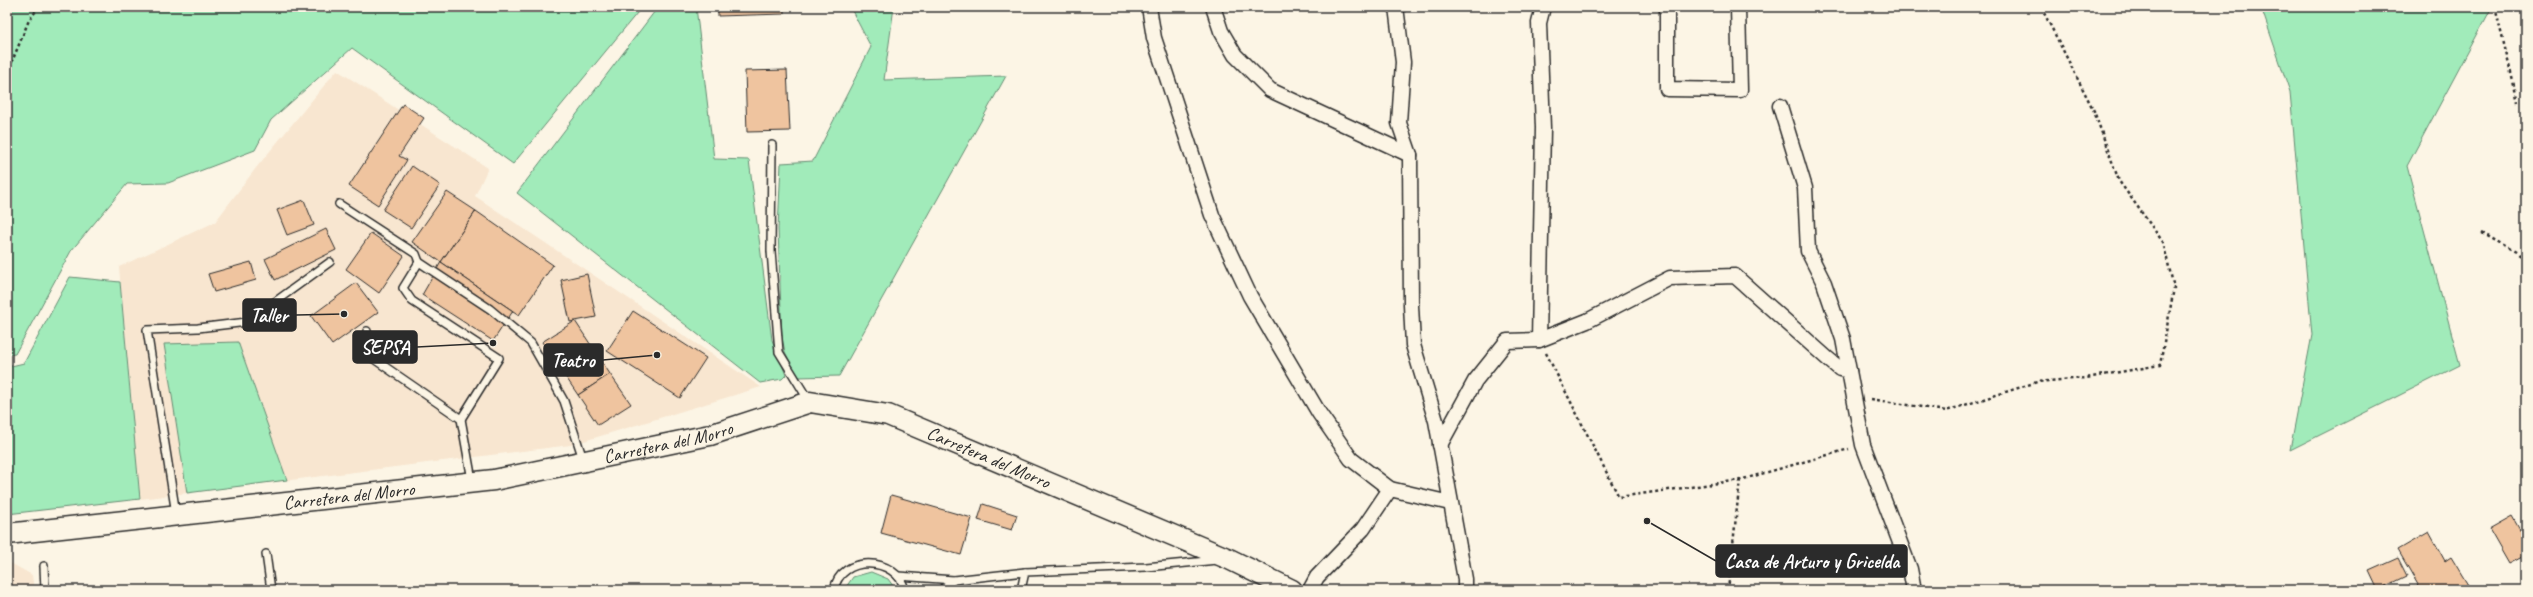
<svg xmlns="http://www.w3.org/2000/svg" width="2533" height="597" viewBox="0 0 2533 597" font-family="Caveat,sans-serif">
  <rect width="100%" height="100%" fill="#fcf5e5"/>
  <filter id="ink" filterUnits="userSpaceOnUse"><feTurbulence type="fractalNoise" baseFrequency=".025" numOctaves="2"/><feDisplacementMap in="SourceGraphic" scale="8" xChannelSelector="R" yChannelSelector="G"/><feConvolveMatrix kernelMatrix="1 2 1 2 8 2 1 2 1" color-interpolation-filters="sRGB"/></filter>
  <g filter="url(#ink)">
    <g fill="#f8e6d0">
      <path d="M337 70 488 168 475 196 761 387 571 445 140 499 119 267 215 222 256 168Z"/>
      <path d="M7 561 32 575 34 590H7Z"/>
    </g>
    <g fill="#a1ebba" stroke="#668b72">
      <path d="M7 7H642L513 164 352 48 271 120 255 150 168 183 127 184 71 251 15 354 7 355Z"/>
      <path d="M658 7H696L714 159 749 160 772 340 786 375 782 379 760 383 517 193Z"/>
      <path d="M850 7H894L884 80 1006 76 839 376 798 377 785 352 782 338 778 229 781 163 813 161 871 47Z"/>
      <path d="M2261 7H2492L2407 166 2460 365 2290 450 2312 335 2290 92Z"/>
      <path d="M70 277 120 282 140 499 7 514V367L24 363Z"/>
      <path d="M238 342 287 480 187 493 164 344Z"/>
      <path d="M871 572 888 579 896 590H844L853 577Z"/>
    </g>
    <g fill="#efc49f" stroke="#2b2b2b">
      <path d="M718 7H784V14L718 16Z"/>
      <path d="M787 70 790 131 747 132 745 71Z"/>
      <path d="M403 104 424 118 399 156 407 160 378 205 349 186Z"/>
      <path d="M412 166 440 185 411 228 383 210Z"/>
      <path d="M447 192 476 211 441 262 412 242Z"/>
      <path d="M304 200 314 225 287 235 277 210Z"/>
      <path d="M476 211 553 265 519 315 441 262Z"/>
      <path d="M326 229 336 250 275 280 265 259Z"/>
      <path d="M371 233 404 256 379 293 346 269Z"/>
      <path d="M251 262 256 280 214 292 208 274Z"/>
      <path d="M441 262 513 311 493 341 422 295Z"/>
      <path d="M587 274 596 317 570 322 561 280Z"/>
      <path d="M356 283 378 312 332 345 311 316Z"/>
      <path d="M633 311 706 358 680 398 607 351Z"/>
      <path d="M575 321 610 374 578 395 542 342Z"/>
      <path d="M610 374 631 404 598 425 578 395Z"/>
      <path d="M891 495 972 518 961 555 881 533Z"/>
      <path d="M983 504 1017 515 1012 530 978 520Z"/>
      <path d="M2512 516 2526 541V555L2509 564 2489 529Z"/>
      <path d="M2429 532 2445 561 2451 557 2471 590H2421L2398 550Z"/>
      <path d="M2398 558 2407 576 2378 590 2369 571Z"/>
    </g>
    <g fill="none" stroke-linecap="round" stroke-linejoin="round">
      <g stroke="#2b2b2b" stroke-width="10">
        <g id="service">
          <path d="M772 145 771 251 779 352 809 401"/>
          <path d="M339 204 416 254 419 262"/>
          <path d="M367 331 371 357 461 419 499 358 412 301 403 288 419 262 490 309 531 343 564 401 583 459"/>
          <path d="M461 419 472 480"/>
          <path d="M176 514 147 330 198 328 247 322 330 262"/>
          <path d="M266 554 271 590"/>
          <path d="M44 566 45 590"/>
          <path d="M898 576 954 580"/>
          <path d="M834 590C840 554 897 556 905 590"/>
          <path d="M941 590 954 580 1025 572"/>
          <path d="M1021 590 1025 572 1146 567 1217 560"/>
        </g>
      </g>
      <g stroke="#2b2b2b" stroke-width="17">
        <g id="minor">
          <path d="M1149 7 1154 38 1212 215 1250 296 1319 413 1351 459 1390 489"/>
          <path d="M1213 7 1221 31 1235 55 1270 90 1410 155"/>
          <path d="M1396 7 1403 62 1399 123 1410 155 1411 305 1413 345 1436 421 1465 579V590"/>
          <path d="M1667 7V89L1740 90 1738 7"/>
          <path d="M1780 106 1805 188 1808 251 1824 283 1843 339 1863 445 1910 569 1914 590"/>
          <path d="M1539 340 1543 128 1539 23 1543 7"/>
          <path d="M1440 445 1475 381 1507 341 1539 340 1587 321 1670 278 1735 276 1828 359 1840 369 1849 371"/>
          <path d="M1310 590 1317 577 1363 529 1390 489 1450 503"/>
        </g>
      </g>
      <g stroke="#2b2b2b" stroke-width="23">
        <g id="secondary">
          <path id="s1" d="M7 534 494 480 710 435 810 402 888 415 1229 559 1292 590"/>
        </g>
      </g>
      <g stroke="#2b2b2b" stroke-width="2.5" stroke-dasharray="3 3" stroke-linecap="butt">
        <path d="M2495 7 2518 102"/>
        <path d="M7 74 29 20 39 7"/>
        <path d="M2482 233 2516 252 2526 260"/>
        <path d="M1546 353 1619 497 1740 480 1849 449"/>
        <path d="M1871 399 1946 411 2037 382 2086 378 2160 365 2174 288 2163 242 2119 181 2094 111 2041 7"/>
        <path d="M1728 590 1740 480"/>
      </g>
      <use href="#service" stroke="#fcf5e5" stroke-width="7"/>
      <use href="#minor" stroke="#fcf5e5" stroke-width="14"/>
      <use href="#secondary" stroke="#fcf5e5" stroke-width="20"/>
    </g>
  </g>
  <g text-anchor="middle" dominant-baseline="central" stroke-width="3" stroke-linejoin="round" paint-order="stroke">
    <g font-size="19" fill="#2b2b2b" stroke="#fcf5e5">
      <text stroke="none"><textPath href="#s1" startOffset="668">Carretera del Morro</textPath></text>
      <text stroke="none"><textPath href="#s1" startOffset="1004">Carretera del Morro</textPath></text>
      <text stroke="none"><textPath href="#s1" startOffset="344">Carretera del Morro</textPath></text>
    </g>
  </g>
  <path fill="none" stroke="#2b2b2b" stroke-width="1.5" d="M344 314L296 315M493 343L417 347M657 355L603 360M1647 521L1716 561"/>
  <g fill="#2b2b2b" stroke="#fcf5e5" stroke-width="1.5">
    <circle cx="344" cy="314" r="4"/>
    <circle cx="493" cy="343" r="4"/>
    <circle cx="657" cy="355" r="4"/>
    <circle cx="1647" cy="521" r="4"/>
  </g>
  <g fill="#2b2b2b" stroke="#2b2b2b" stroke-width="1.5">
    <rect x="243" y="299" width="53" height="32" rx="4"/>
    <rect x="353" y="331" width="64" height="32" rx="4"/>
    <rect x="544" y="344" width="59" height="32" rx="4"/>
    <rect x="1716" y="545" width="191" height="32" rx="4"/>
  </g>
  <g font-size="20" text-anchor="middle" font-weight="bold" fill="#fff">
    <text x="269" y="322">Taller</text>
    <text x="385" y="354">SEPSA</text>
    <text x="573" y="367">Teatro</text>
    <text x="1812" y="568">Casa de Arturo y Gricelda</text>
  </g>
  <rect width="2533" height="597" fill="none" stroke="#fcf5e5" stroke-width="24"/>
  <rect x="12" y="12" width="2509" height="573" fill="none" stroke="#2b2b2b" stroke-width="1.5" filter="url(#ink)"/>
</svg>
